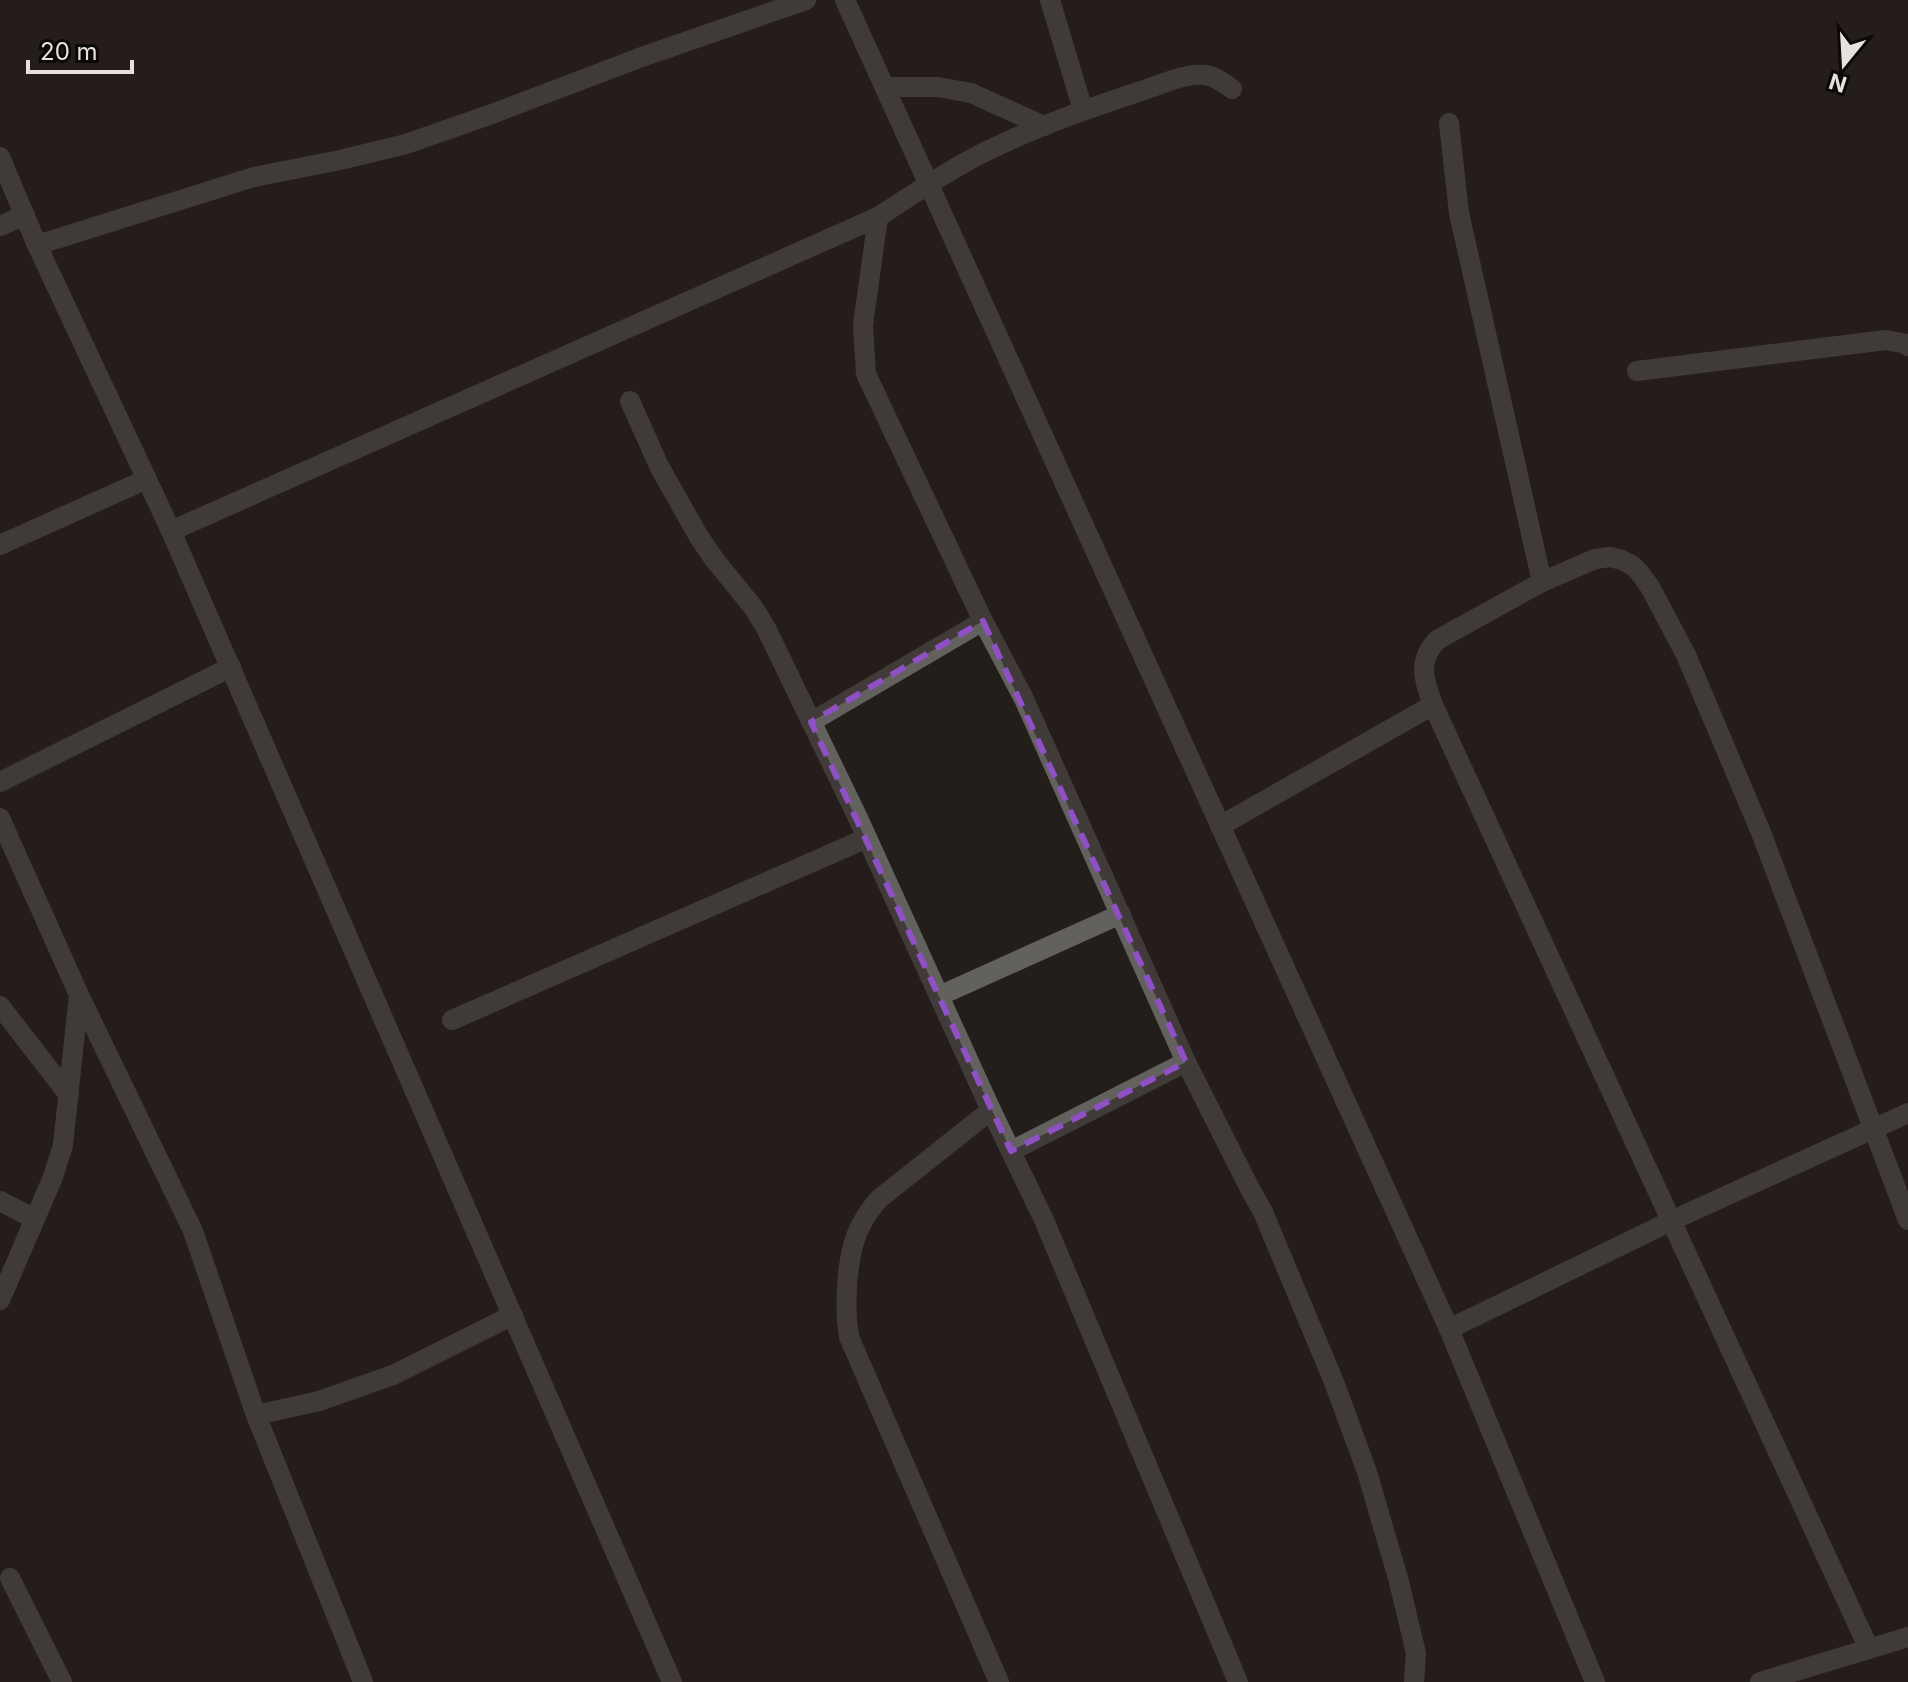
<svg xmlns="http://www.w3.org/2000/svg" width="1908" height="1682" viewBox="0 0 1908 1682" font-family="Inter,sans-serif">
  <rect width="100%" height="100%" fill="#241e1b"/>
  <g fill="none" stroke-linecap="round" stroke-linejoin="round">
    <g stroke="#63615e" stroke-width="20">
      <path d="M845 0 1449 1329 1595 1682"/>
      <path d="M1050 0 1083 110"/>
      <path d="M886 87H938L971 93 1044 126"/>
      <path d="M1449 123 1459 213 1542 582"/>
      <path d="M0 157 37 245 171 531 672 1682"/>
      <path d="M878 217 863 325 866 374 983 621 1024 699 1186 1062 1250 1189 1263 1212 1334 1382 1367 1472 1398 1578 1416 1653 1414 1682"/>
      <path d="M0 226 25 215"/>
      <path d="M37 245 254 177 340 160 406 144 492 114 639 58 806 0"/>
      <path d="M1637 371 1886 340 1907 344 1908 346"/>
      <path d="M630 401 659 466 699 537 714 559 753 607 766 628 857 816 991 1110 1044 1220 1238 1682"/>
      <path d="M171 531 878 217C915 193 953 167 993 148 1041 125 1090 108 1141 91 1161 85 1184 73 1205 75 1215 76 1224 83 1232 89"/>
      <path d="M0 545 147 479"/>
      <path d="M811 722 983 621"/>
      <path d="M0 782 231 667"/>
      <path d="M0 818 79 995 193 1231 256 1415 363 1682"/>
      <path d="M1220 826 1433 705"/>
      <path d="M939 996 1121 914"/>
      <path d="M0 1006 69 1095"/>
      <path d="M452 1020 867 838"/>
      <path d="M991 1110 879 1199C872 1207 866 1215 861 1225 846 1253 844 1306 849 1337L999 1682"/>
      <path d="M1011 1151 1186 1062"/>
      <path d="M0 1201 35 1219"/>
      <path d="M0 1300 53 1177 63 1145 79 995"/>
      <path d="M1449 1329 1671 1221 1908 1113"/>
      <path d="M256 1415 319 1401 393 1375 513 1315"/>
      <path d="M10 1578 62 1682"/>
      <path d="M1869 1649 1433 705C1424 679 1417 662 1437 640L1542 582 1595 559 1610 557 1622 560 1633 566 1640 573 1650 587 1686 655 1760 830 1908 1220"/>
      <path d="M1760 1682 1908 1637"/>
    </g>
  </g>
  <path d="M0 0H1908V1682H0ZM983 621 1186 1062 1011 1151 811 722Z" fill="#241e1b" fill-opacity=".55" fill-rule="evenodd"/>
  <path fill="none" stroke="#9050c5" stroke-width="6" stroke-dasharray="16 10" stroke-linejoin="round" d="M983 621 1186 1062 1011 1151 811 722Z"/>
  <g transform="translate(1844 64) rotate(198)" stroke="#0b0907" stroke-width="6" paint-order="stroke">
  <path d="M0-6L14 30L0 20L-14 30Z" fill="#e5e1df"/>
  <text y="-12" font-size="22" font-weight="bold" text-anchor="middle" fill="#e5e1df">N</text>
  </g>
  <path d="M28 60v12h104v-12" fill="none" stroke="#e5e1df" stroke-width="4"/>
  <text x="40" y="60" font-size="24" fill="#e5e1df" stroke="#0b0907" stroke-width="6" paint-order="stroke">20 m</text>
</svg>
